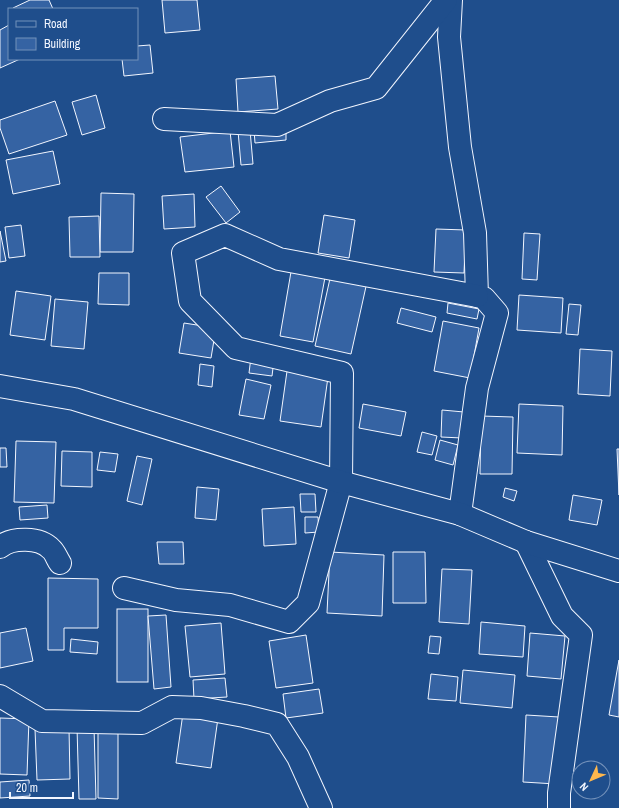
<svg xmlns="http://www.w3.org/2000/svg" width="619" height="808" viewBox="0 0 619 808" font-family="'Archivo Narrow',sans-serif">
  <rect width="100%" height="100%" fill="#1f4e8c"/>
  <g fill="#3563a3" stroke="#f2f6ff">
    <path d="M30 0H49L53 9H14L13 8Z"/>
    <path d="M162 0H197L200 30 165 33Z"/>
    <path d="M9 25V59H20L0 68V30Z"/>
    <path d="M150 45 153 73 124 76 122 59H137V46Z"/>
    <path d="M275 76 278 109 238 112 236 79Z"/>
    <path d="M96 95 105 128 82 135 72 102Z"/>
    <path d="M55 101 67 135 9 154 0 128V120Z"/>
    <path d="M286 128V140L255 143 254 130Z"/>
    <path d="M250 130 253 164 241 165 238 131Z"/>
    <path d="M230 131 234 167 185 172 180 137Z"/>
    <path d="M53 151 60 184 13 194 6 160Z"/>
    <path d="M221 186 240 212 226 223 206 197Z"/>
    <path d="M101 193 134 194 133 252H100Z"/>
    <path d="M194 194 195 227 164 229 162 196Z"/>
    <path d="M324 215 355 220 349 258 318 253Z"/>
    <path d="M99 216 100 257H70L69 217Z"/>
    <path d="M21 225 25 256 9 258 5 227Z"/>
    <path d="M436 229 466 230 464 273 434 272Z"/>
    <path d="M0 231 6 261 0 262Z"/>
    <path d="M524 233 540 234 537 280 522 279Z"/>
    <path d="M292 266 326 272 313 342 280 336Z"/>
    <path d="M99 273H129V305L98 304Z"/>
    <path d="M331 274 367 282 351 354 315 346Z"/>
    <path d="M16 291 51 296 45 340 10 335Z"/>
    <path d="M519 295 563 298 561 333 517 330Z"/>
    <path d="M55 299 88 302 84 349 51 346Z"/>
    <path d="M448 303 479 309 477 319 447 313Z"/>
    <path d="M569 304 581 305 578 335 566 334Z"/>
    <path d="M401 308 436 317 432 332 397 323Z"/>
    <path d="M443 321 479 328 470 378 434 371Z"/>
    <path d="M184 323 216 328 211 358 179 353Z"/>
    <path d="M580 349 612 351 610 396 578 394Z"/>
    <path d="M251 357 274 360 272 376 249 373Z"/>
    <path d="M200 364 214 366 212 387 198 385Z"/>
    <path d="M288 364 329 370 321 427 280 421Z"/>
    <path d="M246 379 271 385 264 419 239 415Z"/>
    <path d="M363 404 406 412 401 436 359 428Z"/>
    <path d="M519 404 563 406 562 455 517 453Z"/>
    <path d="M442 410 464 412 462 438 441 437Z"/>
    <path d="M481 416 513 417 512 474H480Z"/>
    <path d="M422 432 437 436 432 455 417 452Z"/>
    <path d="M440 440 458 445 453 465 435 460Z"/>
    <path d="M16 441 56 442 54 503 14 502Z"/>
    <path d="M0 448H6L7 467H0Z"/>
    <path d="M617 449H619V495Z"/>
    <path d="M62 451 92 452V487L61 486Z"/>
    <path d="M100 452 118 454 115 472 97 470Z"/>
    <path d="M137 456 152 459 142 505 127 501Z"/>
    <path d="M197 487 219 489 216 520 195 518Z"/>
    <path d="M505 488 517 491 514 501 503 497Z"/>
    <path d="M300 494H315L316 512H301Z"/>
    <path d="M573 495 602 500 597 525 569 520Z"/>
    <path d="M47 505 48 518 20 520 19 507Z"/>
    <path d="M294 507 296 544 264 546 262 509Z"/>
    <path d="M305 517H318L319 532 305 533Z"/>
    <path d="M157 542H183L184 564H159Z"/>
    <path d="M330 552 384 555 382 616 327 613Z"/>
    <path d="M393 552H425L426 603H393Z"/>
    <path d="M442 569 472 570 469 624 439 622Z"/>
    <path d="M48 578 98 579V628H64V650H48Z"/>
    <rect x="117" y="609" width="31" height="73"/>
    <path d="M166 615 171 687 154 689 148 616Z"/>
    <path d="M481 622 525 626 523 657 479 654Z"/>
    <path d="M221 623 225 674 190 677 185 626Z"/>
    <path d="M26 628 33 661 0 668V633Z"/>
    <path d="M530 633 565 636 561 679 527 676Z"/>
    <path d="M306 635 313 683 276 688 269 641Z"/>
    <path d="M430 636 441 637 439 654 428 653Z"/>
    <path d="M71 639 98 642 97 654 70 652Z"/>
    <path d="M619 660V717L609 715Z"/>
    <path d="M463 670 515 675 512 708 460 703Z"/>
    <path d="M431 674 458 677 456 701 428 699Z"/>
    <path d="M225 678 227 697 194 699 193 680Z"/>
    <path d="M319 689 323 713 286 718 283 694Z"/>
    <path d="M183 713 218 718 211 768 176 763Z"/>
    <path d="M526 715 559 717 556 784 523 782Z"/>
    <path d="M0 718 29 719 27 775 0 774Z"/>
    <path d="M77 727H94L96 799H79Z"/>
    <path d="M69 728 70 779 37 780 35 729Z"/>
    <path d="M98 730 118 731V799L98 798Z"/>
    <path d="M29 780 30 796 0 798V782Z"/>
  </g>
  <g fill="none" stroke-linecap="round" stroke-linejoin="round">
    <g stroke="#f2f6ff" stroke-width="24">
      <g id="minor">
        <path d="M451 0 449 37 460 147 475 233 477 296 484 298 497 313 477 388 460 514"/>
        <path d="M164 119 277 125 330 101 376 88 446 0"/>
        <path d="M526 542 562 616 581 635 559 793V808"/>
        <path d="M0 547C12 537 40 537 51 549 55 552 57 559 60 563"/>
        <path d="M124 588 176 600 230 605 289 622 308 603 341 482 342 373 236 348 190 301 183 253 225 235 279 259 477 296"/>
        <path d="M0 696 42 721 142 723 172 707 201 708 244 716 277 724 298 757 321 808"/>
      </g>
    </g>
    <g stroke="#f2f6ff" stroke-width="24">
      <path id="major" d="M0 386 74 399 341 482 460 514 526 542 619 571"/>
    </g>
    <use href="#minor" stroke="#1f4e8c" stroke-width="22"/>
    <use href="#major" stroke="#1f4e8c" stroke-width="22"/>
  </g>
  <rect x="8" y="8" width="130" height="52" fill="#1f4e8c" stroke="#7391ba"/>
  <rect x="16" y="21" width="20" height="6" fill="#1f4e8c" stroke="#7391ba"/>
  <text x="44" y="28" font-size="12" fill="#f2f6ff">Road</text>
  <rect x="16" y="38" width="20" height="12" fill="#3563a3" stroke="#7391ba"/>
  <text x="44" y="48" font-size="12" fill="#f2f6ff">Building</text>
  <g transform="translate(591 780) rotate(226)"><circle r="19" fill="#1f4e8c" stroke="#7391ba"/>
  <path d="M0-3L7 15L0 10L-7 15Z" fill="#ffb74d"/>
  <text y="-6" font-size="11" font-weight="bold" text-anchor="middle" fill="#f2f6ff">N</text>
  </g>
  <path d="M10 792v6h63v-6" fill="none" stroke="#f2f6ff" stroke-width="2"/>
  <text x="16" y="792" font-size="12" fill="#f2f6ff" stroke="#1f4e8c" stroke-width="3" paint-order="stroke">20 m</text>
</svg>
